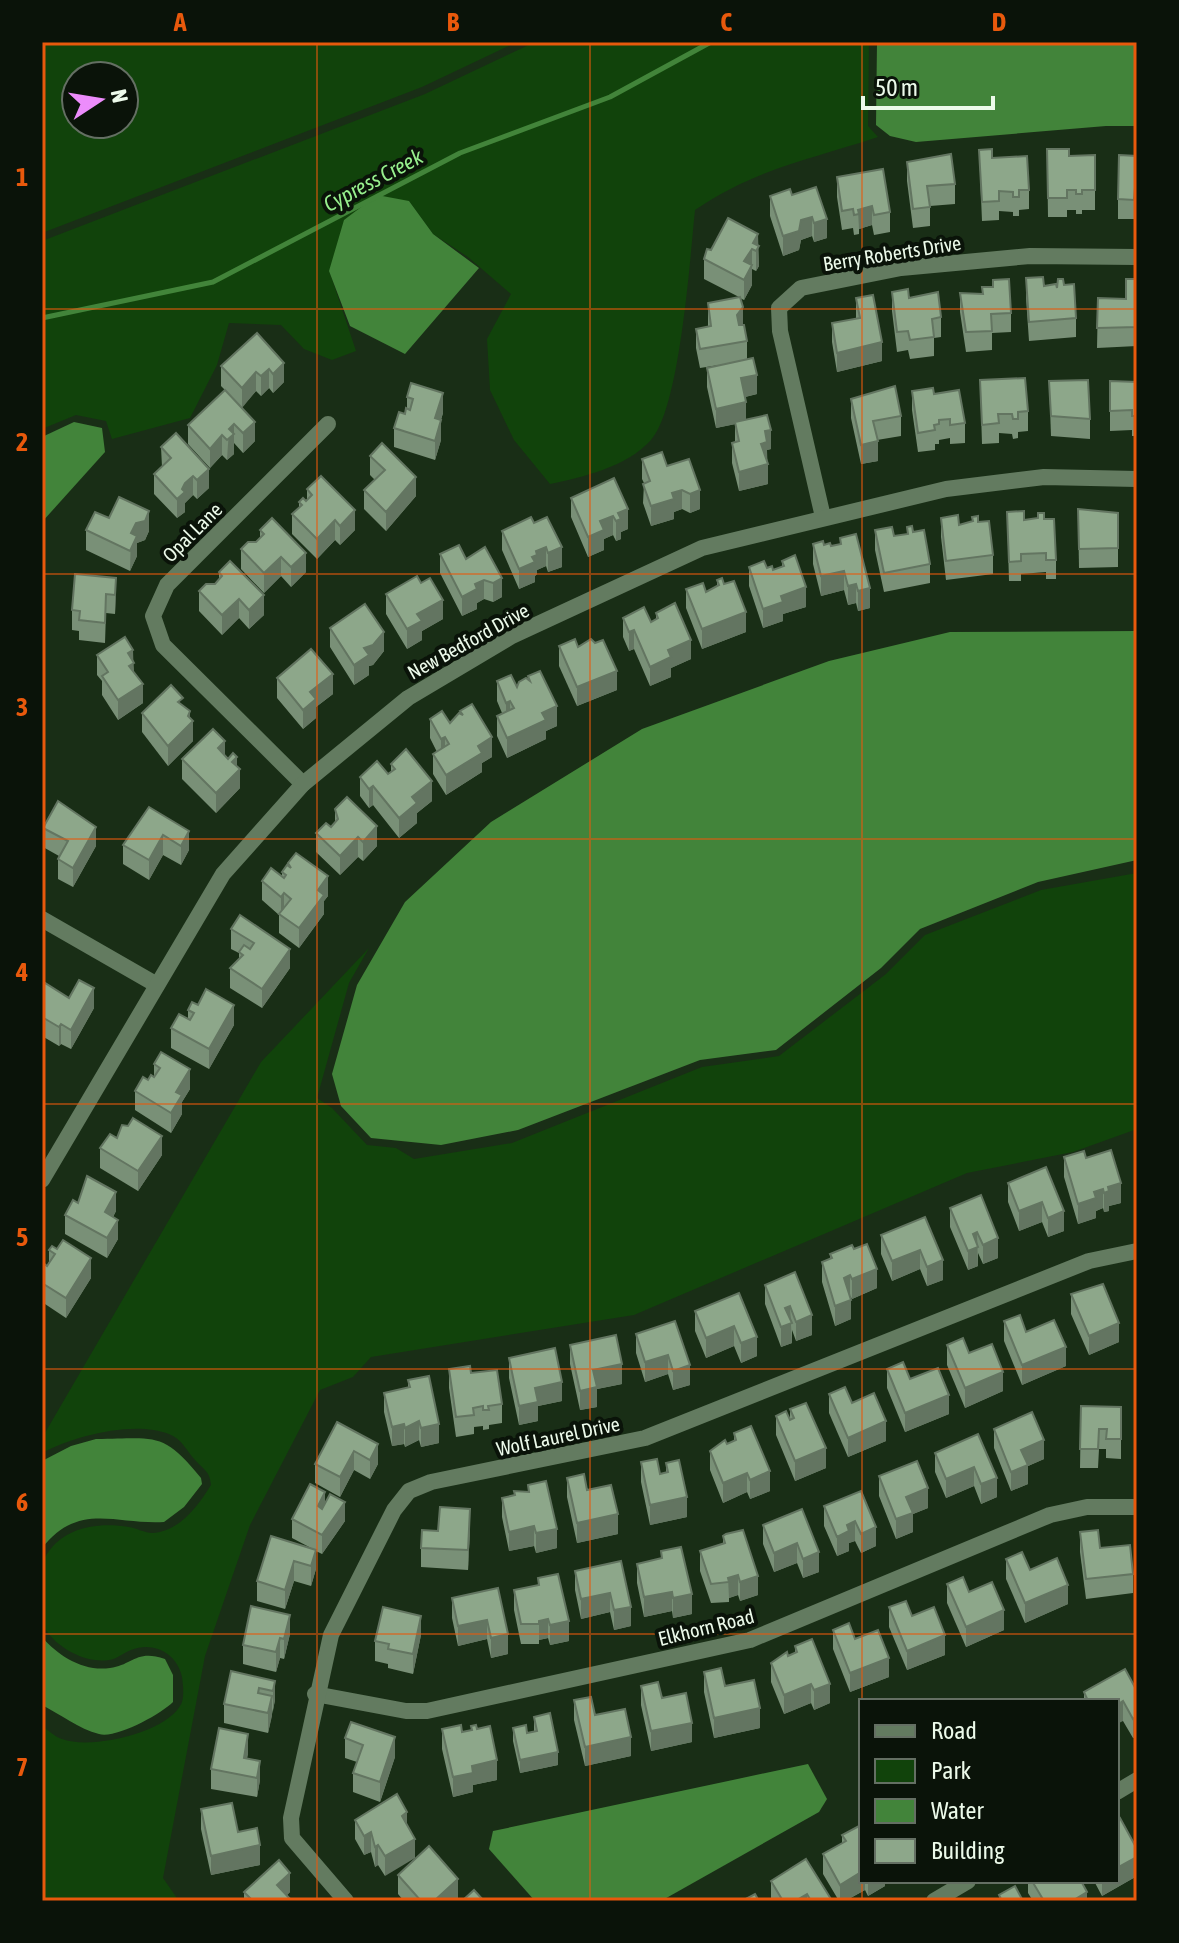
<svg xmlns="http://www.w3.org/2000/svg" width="1179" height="1943" viewBox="0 0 1179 1943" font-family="'Asap Condensed',sans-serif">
  <rect width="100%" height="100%" fill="#192e16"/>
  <g fill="#11430b" fill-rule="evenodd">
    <path d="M42 42H517L422 87 42 233ZM76 76H124V124H76Z"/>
    <path d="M535 42H869L868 126 878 137C809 160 757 168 695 210 690 258 680 408 651 440 627 467 583 477 550 484L514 440 490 390 487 339 511 294 468 257 433 234 409 201 329 270 356 351 332 360 304 349 281 325 229 323 217 365 190 418 112 439 106 421 76 415 42 429V241L425 94Z"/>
    <path d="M1137 873V1129L1073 1152 967 1173 634 1315 371 1357 353 1377 320 1390 250 1525 205 1656 163 1878 179 1901H42V1726C48 1730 55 1737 62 1739 91 1750 164 1733 180 1706 185 1699 183 1685 182 1677 177 1653 153 1641 131 1650 123 1653 117 1659 109 1660 85 1664 53 1646 43 1625 40 1619 42 1608 42 1601 42 1589 38 1569 44 1559 61 1527 97 1522 129 1527 135 1528 146 1533 152 1533 179 1532 198 1506 211 1485 210 1471 203 1469 195 1460 186 1450 182 1439 169 1434 134 1420 73 1436 42 1453V1438L261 1062 369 948 349 983 317 1098 332 1108 367 1145 396 1148 414 1159 512 1143 702 1067 779 1056 886 974 925 935 1041 890Z"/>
  </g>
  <g fill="#42843a">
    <path d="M877 42H1137V126H1106L916 142 890 136 876 125Z"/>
    <path d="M377 195 409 201 433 234 479 268 405 354 350 326 329 271 344 220Z"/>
    <path d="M74 422 102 428 105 452 42 522V437Z"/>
    <path d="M1137 631V860L1038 882 920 929 881 968 776 1050 700 1060 518 1130 441 1145 371 1138 341 1106 332 1074 357 985 405 902 491 822 642 729 829 661 950 632Z"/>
    <path d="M96 1439C155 1439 162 1430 201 1478L202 1484 184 1507 164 1522C116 1525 79 1501 42 1548V1461L71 1446Z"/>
    <path d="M42 1637C58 1656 84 1672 110 1668 133 1665 136 1649 165 1659L173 1675V1702C161 1714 116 1739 99 1734 79 1729 60 1714 42 1705Z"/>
    <path d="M808 1764 827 1799 819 1812 661 1901H535L489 1849 493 1831Z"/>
  </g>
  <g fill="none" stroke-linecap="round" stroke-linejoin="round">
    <path stroke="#42843a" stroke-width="5" d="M42 318 213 282 460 153 610 97 711 42"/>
    <g stroke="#637b60" stroke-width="16">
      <path d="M823 517 780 331 779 308 801 288 901 268 1030 256 1137 257"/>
      <path d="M303 784 163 645 153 616 167 585 328 424"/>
      <path d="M42 919 157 985"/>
      <path d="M42 1180 223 874 303 784 408 698 512 636 702 548 946 489 1044 477 1137 479"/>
      <path d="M315 1694 406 1711H427L750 1640 1050 1515 1087 1507H1137"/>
      <path d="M1117 1792 1137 1780"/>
      <path d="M346 1901 292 1838 291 1818 331 1635 394 1510 409 1491 431 1482 645 1438 1089 1261 1137 1251"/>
      <path d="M934 1901 968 1881"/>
    </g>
  </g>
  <g fill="#799077">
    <path d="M1047 149 1069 156 1095 155V210H1082V214H1076V210H1067V217H1048Z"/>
    <path d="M979 150 992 158 1029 190V209L1019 210V216H1013V212L999 211V220L982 221Z"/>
    <path d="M1137 156V208L1135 207 1134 219H1118V199Z"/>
    <path d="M907 162 955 184V204L930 206V226L913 228 907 181Z"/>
    <path d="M837 177 890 212V232L874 235 872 225 859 229V234L854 235 853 228 842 230 837 197Z"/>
    <path d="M816 187 827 238 814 242 812 236 801 240 799 250 783 256 770 216V196L792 195Z"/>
    <path d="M758 246 759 266 756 271 752 269V285L744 300 740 298 743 325 747 341V359L757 394 745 397 746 420 771 449 767 450 768 484 739 491 732 463V443L735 442V424L716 428 707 387V368L719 365 700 368 696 348V329L708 327V303L739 297 704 279V259L711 250Z"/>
    <path d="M1026 278 1044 286 1064 285 1076 318V337L1029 341 1026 298Z"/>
    <path d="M1137 279V346L1097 348 1098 298 1126 299Z"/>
    <path d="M892 292 909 298 941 317V337L934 338V356L910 359 908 350 897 352 892 311Z"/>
    <path d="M960 293 1011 313V332L992 333V350L966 352 960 312Z"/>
    <path d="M856 298 882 361 837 372 832 342V323L856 319Z"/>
    <path d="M257 333 284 382 273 393 269 388 261 396 256 391 242 407 255 441 243 453 234 443V454L227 460 222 455 210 468 188 444V425L225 390 221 386V366Z"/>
    <path d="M980 380 1028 411V431L1018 432V438L1013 439 1012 434 999 433V443L982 444Z"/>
    <path d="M1049 381 1090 419V439L1051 436Z"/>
    <path d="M1110 381 1137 382V436H1132V430L1110 431Z"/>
    <path d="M411 383 443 413 441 420V440L435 460 394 447V428L407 409V397Z"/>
    <path d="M912 391 934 394 965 423V443L950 444V438L939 440V444H935V450L918 452 912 410Z"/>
    <path d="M851 399 901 416V436L877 440 878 461 861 464 851 418Z"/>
    <path d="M161 447 209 488 197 499 193 495 185 503V512L177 518 154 494V474L162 467Z"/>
    <path d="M370 456 416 496 386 531 364 509V490L375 480 370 475Z"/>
    <path d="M642 459 667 466 689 459 700 509 690 513 682 509 674 512V519L651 526 643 503 644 483 642 479Z"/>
    <path d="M614 478 628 529 621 532V539L616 541 613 535 604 539V550L588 557 571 517V498Z"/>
    <path d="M307 489 355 530 340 545 335 540 317 559 292 534V514L299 508V502L306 501 307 500Z"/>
    <path d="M1078 509 1118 513V567L1079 568Z"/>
    <path d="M1007 512 1024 520 1044 519 1056 560V579H1046V572L1021 574V581H1009Z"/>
    <path d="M109 518 149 531 145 540 137 543V556L130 571 86 550V530Z"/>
    <path d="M941 518 959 525 993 555V574L946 580 941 537Z"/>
    <path d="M534 523 562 567 548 572 546 566 537 570V574L535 576V582L519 589 502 550V531Z"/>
    <path d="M907 527 930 564V583L884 592 875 550V530L894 536 907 534Z"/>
    <path d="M260 530 306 572 291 587 281 576 264 593 241 569V549L256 542 260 538Z"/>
    <path d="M840 538 870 608 858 611 856 603 848 605 844 590 821 596 813 564V544L831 546 840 544Z"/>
    <path d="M485 547 502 597 493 602 484 599 477 603V609L462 616 440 573V554L466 559Z"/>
    <path d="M782 561 806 607 783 614V621L763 628 749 586V567L767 568 773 570 782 567Z"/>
    <path d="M219 572 264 615 249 629 239 618 222 635 199 611V591L215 584 219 580Z"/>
    <path d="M116 578 115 614 106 613 105 643 79 640V631L72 630V610Z"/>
    <path d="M717 580 746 632 702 649 686 608V589L706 592 717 586Z"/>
    <path d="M421 583 443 619 422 631V640L407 649 386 614V594Z"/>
    <path d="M656 613 691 659 671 668V677L650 686 634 649 629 651 623 637V618L651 622 656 619Z"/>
    <path d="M330 628 384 651 373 665 369 666V675L354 685 330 647Z"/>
    <path d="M559 646 578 647 617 690 577 706 559 666Z"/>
    <path d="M97 655 133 661 134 673 143 703 118 720 102 695V681L97 675Z"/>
    <path d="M528 676 557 726 546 731V739L507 758 497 736V716L502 713 497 701V681L517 687 528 680Z"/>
    <path d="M277 678 333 694 316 707V718L303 729 277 698Z"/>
    <path d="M183 706 190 718 193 741 168 766 142 732V713Z"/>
    <path d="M460 711 492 757 482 763V772L446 795 433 774V754L437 752 430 738V719L450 723 460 714Z"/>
    <path d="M225 755 237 766 240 788 216 813 182 779V759Z"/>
    <path d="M391 764 432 801 417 813V823L399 838 373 805 369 808 360 796V777L388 774 391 772Z"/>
    <path d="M149 807 189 850 181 865 163 855 149 880 123 864V845Z"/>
    <path d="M335 809 377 846 363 861 358 857 340 875 316 852V833L331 827 335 822Z"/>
    <path d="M43 828 96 846 73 887 58 879V859L59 856 43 847Z"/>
    <path d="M288 863 328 896 324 901V914L299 948 279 933V915L262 900V881L282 876V872L288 866Z"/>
    <path d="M240 915 290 968 262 1008 230 988V968L239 959V953L231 949V929Z"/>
    <path d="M42 988 94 1008 71 1049 61 1044 59 1046 42 1036Z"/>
    <path d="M188 1010 234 1025 209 1069 171 1048V1028L188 1019Z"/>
    <path d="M154 1064 190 1089 182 1102V1114L171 1133 135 1110V1091L148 1080 154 1077Z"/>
    <path d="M100 1148 162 1155 138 1191 100 1168Z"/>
    <path d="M1064 1157 1086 1158 1121 1203 1109 1206V1211L1104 1212 1103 1208 1096 1211V1218L1078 1224 1064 1177Z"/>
    <path d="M1046 1167 1064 1231 1048 1237 1042 1222 1019 1231 1008 1202V1183Z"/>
    <path d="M981 1195 998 1258 983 1264 978 1253V1266L968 1270 950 1227V1208Z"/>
    <path d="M78 1203 116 1211 113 1217 118 1239 107 1258 65 1234V1215Z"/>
    <path d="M925 1217 943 1280 927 1286 920 1269 892 1281 881 1254V1235Z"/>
    <path d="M49 1250 91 1278 66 1318 42 1302V1262L47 1266 49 1262Z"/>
    <path d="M830 1254 877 1288 852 1299 849 1294 851 1319 835 1326 822 1282V1262L830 1259Z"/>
    <path d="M795 1272 812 1335 796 1341 792 1330V1343L781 1347 765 1304V1285Z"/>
    <path d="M739 1293 757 1356 741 1363 734 1346 706 1358 695 1331V1311Z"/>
    <path d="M1071 1294 1119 1342 1089 1355 1071 1314Z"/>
    <path d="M675 1321 690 1385 673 1390 668 1374 645 1382 636 1353V1334Z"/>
    <path d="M1004 1321 1026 1332 1066 1366 1022 1385 1004 1341Z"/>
    <path d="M570 1345 622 1384 597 1389V1407L580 1410 570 1364Z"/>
    <path d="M947 1345 1003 1391 965 1408 947 1365Z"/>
    <path d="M509 1358 562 1401 538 1406V1421L519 1425 509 1378Z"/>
    <path d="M449 1369 471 1373 502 1404V1423L489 1425V1429L483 1430V1426L474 1427V1434L456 1437 449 1388Z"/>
    <path d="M887 1369 910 1379 949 1414 905 1432 887 1388Z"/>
    <path d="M408 1380 439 1443 421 1447 419 1440 405 1447 404 1444 392 1446 384 1412V1393L408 1388Z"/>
    <path d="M829 1394 852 1403 886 1441 848 1457 829 1413Z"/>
    <path d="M1081 1406 1121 1407V1459L1106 1458V1449H1099L1098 1468H1080Z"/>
    <path d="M790 1409 826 1468 795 1481 776 1435V1416L790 1420Z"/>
    <path d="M337 1422 378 1464 370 1479 354 1470 340 1497 315 1483V1464Z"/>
    <path d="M994 1429 1044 1459 1028 1466V1484L1011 1491 994 1448Z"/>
    <path d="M734 1433 770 1491 750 1499 747 1492 723 1503 710 1470V1451L734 1441Z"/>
    <path d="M978 1434 997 1497 981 1504 974 1486 946 1498 935 1472V1453Z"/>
    <path d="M641 1462 660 1474 666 1473V1463L687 1517 650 1525 641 1482Z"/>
    <path d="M879 1476 928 1508 913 1514V1532L896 1539 879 1496Z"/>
    <path d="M567 1478 587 1490 618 1534 577 1543 567 1497Z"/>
    <path d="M528 1485 557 1548 536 1553 534 1546 509 1551 502 1517V1498L514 1495V1491L528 1492Z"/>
    <path d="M861 1491 876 1546 861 1553 855 1541 849 1543V1551L837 1556 824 1526V1506Z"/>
    <path d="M325 1504 345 1521 322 1554 316 1551V1569L311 1586 294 1581 285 1609 257 1601V1581L311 1548 292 1538V1519Z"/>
    <path d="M802 1509 819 1572 803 1578 797 1563 774 1572 763 1544V1525Z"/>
    <path d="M470 1528 468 1570 421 1567V1548Z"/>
    <path d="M1080 1532 1133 1574V1593L1086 1599 1080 1552Z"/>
    <path d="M723 1536 758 1595 740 1601 738 1595 729 1598V1602L711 1603 700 1571V1551L723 1544Z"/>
    <path d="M661 1551 692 1614 673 1618 672 1611 644 1617 637 1583V1564L661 1558Z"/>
    <path d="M1006 1559 1030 1570 1068 1604 1025 1623 1006 1579Z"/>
    <path d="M621 1561 631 1626 614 1630 610 1612 581 1619 575 1590V1571Z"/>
    <path d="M538 1578 569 1641 550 1645 548 1638 539 1640V1644H521L514 1610V1590L538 1585Z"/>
    <path d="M947 1584 969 1592 1004 1630 966 1647 947 1603Z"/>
    <path d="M452 1598 508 1634V1654L491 1658 487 1639 458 1646 452 1618Z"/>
    <path d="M889 1607 912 1616 945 1655 907 1670 889 1627Z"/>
    <path d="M833 1630 889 1677 850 1692 833 1649Z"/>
    <path d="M290 1634 284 1659 280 1658 276 1672 243 1664V1645Z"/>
    <path d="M421 1635 413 1674 388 1668V1664L375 1661V1641Z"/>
    <path d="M795 1646 830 1703 814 1710 811 1703 784 1714 771 1682V1663L795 1653Z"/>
    <path d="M704 1672 725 1686 760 1728 714 1738 704 1692Z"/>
    <path d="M275 1681V1700L268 1733 224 1723V1704Z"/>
    <path d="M641 1686 692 1742 651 1751 641 1705Z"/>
    <path d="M1137 1691V1736L1133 1738 1123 1721 1117 1701H1084V1692Z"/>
    <path d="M574 1700 595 1715 631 1756 585 1766 574 1720Z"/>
    <path d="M534 1717 558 1765 520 1773 513 1741V1728L527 1733 534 1731Z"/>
    <path d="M471 1726 477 1729 497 1780 473 1785V1792L453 1797 442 1749V1729L462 1732 471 1730Z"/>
    <path d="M345 1738 395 1757 380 1802 353 1792V1773L357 1762 345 1758Z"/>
    <path d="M248 1753 247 1758 260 1780 257 1797 211 1789V1769Z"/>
    <path d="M397 1794 385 1876 378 1865 375 1867 371 1852 364 1855 355 1839V1820Z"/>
    <path d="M201 1809 238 1832 260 1865 211 1875 201 1829Z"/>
    <path d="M861 1825V1881H885V1886L868 1896 865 1890 845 1901H839L823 1874V1854L842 1843V1835Z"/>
    <path d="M1137 1849V1876L1102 1896 1094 1881H1117Z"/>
    <path d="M398 1875 458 1898 455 1901H404L398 1894Z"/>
    <path d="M771 1881 831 1901H771Z"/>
    <path d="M1028 1881H1081L1087 1901H1033L1028 1893Z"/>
    <path d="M244 1892H290L287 1895 292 1901H244Z"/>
  </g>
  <g fill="#637561">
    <path d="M872 206V225L859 229 858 210Z"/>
    <path d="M812 217V236L801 240 799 250 783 256V236L801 220Z"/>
    <path d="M827 219V238L814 242V223Z"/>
    <path d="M758 234 759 266 756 271V251L753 243Z"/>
    <path d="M752 249V285L744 300V261Z"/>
    <path d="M743 307V327L737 334V315Z"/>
    <path d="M882 342V361L837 372V353Z"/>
    <path d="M284 363V382L273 393V374Z"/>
    <path d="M269 369V388L261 396V376Z"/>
    <path d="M256 372V391L242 408V388Z"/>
    <path d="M757 375V394L741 398V378Z"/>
    <path d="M443 393V413L435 438V418Z"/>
    <path d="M746 402V422L716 428V409Z"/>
    <path d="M441 420V440L435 460V441Z"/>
    <path d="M255 422V441L243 453V433Z"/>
    <path d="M234 424V454L227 460 229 429Z"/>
    <path d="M771 430V449L767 450V461L761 444 765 431Z"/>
    <path d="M222 435V455L210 468V449Z"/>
    <path d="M878 441V461L861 464V445Z"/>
    <path d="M768 464V484L739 491V472Z"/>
    <path d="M209 469V488L197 499V480Z"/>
    <path d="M193 476V495L185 503V512L177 518V499L185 483Z"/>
    <path d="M416 477V496L386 531V512Z"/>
    <path d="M682 490V509L674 512V519L651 526V506L672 493Z"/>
    <path d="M700 490V509L690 513V494Z"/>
    <path d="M628 509V529L621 532V539L616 541V521L618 513Z"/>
    <path d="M355 510V530L340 545V526Z"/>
    <path d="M149 511V531L145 540 137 543V556L130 571 131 533 136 523Z"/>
    <path d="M613 516V535L604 539V550L588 557V537L600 521Z"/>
    <path d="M335 520V540L317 559V539Z"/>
    <path d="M546 547V566L537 570V574L535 576V582L519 589V569L532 557 536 551Z"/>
    <path d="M562 547V567L548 572V553Z"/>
    <path d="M306 553V572L291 587V567Z"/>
    <path d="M281 557V576L264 593V573Z"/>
    <path d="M844 571V590L821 596V576Z"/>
    <path d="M116 578V598L115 614V595Z"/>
    <path d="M502 578V597L493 602V583Z"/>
    <path d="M484 580V599L477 603V609L462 616V597L475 584Z"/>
    <path d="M856 584V603L848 605V586Z"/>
    <path d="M806 587V607L783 614V621L763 628V609L781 596Z"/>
    <path d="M870 588V608L858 611V591Z"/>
    <path d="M264 595V615L249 629V610Z"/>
    <path d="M239 599V618L222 635V615Z"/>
    <path d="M443 600V619L422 631V640L407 649V629L417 614Z"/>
    <path d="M746 612V632L702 649V629Z"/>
    <path d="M634 630V649L629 651V632Z"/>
    <path d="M384 632V651L373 665 369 666V675L354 685V665L364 648Z"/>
    <path d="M691 640V659L671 668V677L650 686V667L668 650Z"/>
    <path d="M133 650 134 682 129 686 128 653Z"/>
    <path d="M617 671V690L577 706V687Z"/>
    <path d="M333 674V694L316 707V718L303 729V710L310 692Z"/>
    <path d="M143 684V703L118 720V700Z"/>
    <path d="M510 701V720L506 722V703Z"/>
    <path d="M557 706V726L546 731V739L507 758V738L542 713Z"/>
    <path d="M190 711V724L193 721V741L168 766V746Z"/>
    <path d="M445 737V757L441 759V739Z"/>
    <path d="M492 737V757L482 763V772L446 795V775L478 746Z"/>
    <path d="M225 741V761L218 748Z"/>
    <path d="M237 757V772L240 769V788L216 813V793L232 762Z"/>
    <path d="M432 781V801L417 813V823L399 838V818L412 797Z"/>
    <path d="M373 786V805L369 808V789Z"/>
    <path d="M377 826V846L363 861V842Z"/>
    <path d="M96 827V846L73 887V868Z"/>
    <path d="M189 831V850L181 865V846Z"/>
    <path d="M163 835V855L149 880V860Z"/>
    <path d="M358 837V857L340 875V856Z"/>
    <path d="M328 876V896L324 901V914L299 948V928L318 890Z"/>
    <path d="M284 893V913L281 917V897Z"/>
    <path d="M290 949V968L262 1008V989Z"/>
    <path d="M94 988V1008L71 1049V1030Z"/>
    <path d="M234 1005V1025L209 1069V1049Z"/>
    <path d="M61 1024V1044L59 1046V1027Z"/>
    <path d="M190 1069V1089L182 1102V1114L171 1133V1113L176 1092Z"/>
    <path d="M45 1073V1092L42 1098V1078Z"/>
    <path d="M162 1136V1155L138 1191V1171Z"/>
    <path d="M1121 1183V1203L1109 1206V1211L1104 1212V1193L1108 1187Z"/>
    <path d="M1103 1189V1208L1096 1211V1218L1078 1224V1204L1094 1192Z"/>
    <path d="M116 1192V1211L105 1232V1212Z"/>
    <path d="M1042 1202V1222L1019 1231V1211Z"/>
    <path d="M1064 1211V1231L1048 1237V1218Z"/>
    <path d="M118 1220V1239L107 1258V1238Z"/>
    <path d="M977 1232 978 1266 968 1270V1251L973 1234Z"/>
    <path d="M998 1238V1258L983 1264V1245Z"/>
    <path d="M920 1250V1269L892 1281V1261Z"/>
    <path d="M91 1258V1278L66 1318V1298Z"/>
    <path d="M943 1260V1280L927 1286V1267Z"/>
    <path d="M877 1269V1288L852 1299V1279Z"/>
    <path d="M850 1275V1294L844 1297V1278Z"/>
    <path d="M851 1300V1319L835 1326V1306Z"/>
    <path d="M790 1306 792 1343 781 1347V1327L785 1308Z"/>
    <path d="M812 1315V1335L796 1341V1322Z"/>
    <path d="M1119 1323V1342L1089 1355V1336Z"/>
    <path d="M734 1326V1346L706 1358V1338Z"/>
    <path d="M757 1337V1356L741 1363V1343Z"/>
    <path d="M1066 1347V1366L1022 1385V1365Z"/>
    <path d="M668 1355V1374L645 1382V1362Z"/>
    <path d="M622 1364V1384L597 1389V1407L580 1410V1391L593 1370Z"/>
    <path d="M690 1365V1385L673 1390V1371Z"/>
    <path d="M1003 1372V1391L965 1408V1388Z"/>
    <path d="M562 1382V1401L538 1406V1421L519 1425V1406L535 1388Z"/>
    <path d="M949 1395V1414L905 1432V1413Z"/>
    <path d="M419 1421V1440L405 1447V1428Z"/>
    <path d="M886 1421V1441L848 1457V1438Z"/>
    <path d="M404 1424V1444L392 1446V1427Z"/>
    <path d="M439 1424V1443L421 1447V1428Z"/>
    <path d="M1044 1440V1459L1028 1466V1484L1011 1491V1472L1021 1450Z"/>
    <path d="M378 1444V1464L370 1479V1460Z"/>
    <path d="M826 1448V1468L795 1481V1461Z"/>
    <path d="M354 1451V1470L340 1497V1477Z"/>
    <path d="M974 1467V1486L946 1498V1479Z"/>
    <path d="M770 1471V1491L750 1499V1480Z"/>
    <path d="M747 1473V1492L723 1503V1483Z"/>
    <path d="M997 1478V1497L981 1504V1484Z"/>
    <path d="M928 1488V1508L913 1514V1532L896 1539V1519L906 1497Z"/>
    <path d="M325 1492V1511L318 1506Z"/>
    <path d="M687 1497V1517L650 1525V1505Z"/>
    <path d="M345 1502V1521L322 1554V1535Z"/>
    <path d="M470 1509V1528L468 1570V1550Z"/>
    <path d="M618 1514V1534L577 1543V1523Z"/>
    <path d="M855 1521V1541L849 1543V1551L837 1556V1537L847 1525Z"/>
    <path d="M534 1526V1546L509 1551V1532Z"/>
    <path d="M876 1527V1546L861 1553V1534Z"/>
    <path d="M557 1529V1548L536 1553V1533Z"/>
    <path d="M797 1543V1563L774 1572V1553Z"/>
    <path d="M316 1550V1569L311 1586V1566Z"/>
    <path d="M819 1552V1572L803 1578V1559Z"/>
    <path d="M294 1561V1581L285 1609V1590Z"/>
    <path d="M738 1575V1595L729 1598 728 1578Z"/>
    <path d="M758 1576V1595L740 1601V1582Z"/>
    <path d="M1068 1585V1604L1025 1623V1603Z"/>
    <path d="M672 1592V1611L644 1617V1597Z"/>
    <path d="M610 1593V1612L581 1619V1599Z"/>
    <path d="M692 1594V1614L673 1618V1598Z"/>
    <path d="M631 1607V1626L614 1630V1610Z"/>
    <path d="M1004 1610V1630L966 1647V1627Z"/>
    <path d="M290 1615V1634L284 1659V1639Z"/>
    <path d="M421 1616V1635L413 1674V1654Z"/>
    <path d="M548 1619V1638L539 1640V1621Z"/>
    <path d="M487 1620V1639L458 1646V1626Z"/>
    <path d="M569 1621V1641L550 1645V1625Z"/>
    <path d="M508 1634V1654L491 1658V1638Z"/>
    <path d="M945 1635V1655L907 1670V1651Z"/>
    <path d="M280 1638V1658L276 1672V1652Z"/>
    <path d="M889 1658V1677L850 1692V1673Z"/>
    <path d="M275 1681V1700L273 1711V1691Z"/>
    <path d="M811 1684V1703L784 1714V1695Z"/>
    <path d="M830 1684V1703L814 1710V1690Z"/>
    <path d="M272 1696V1716L268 1733V1713Z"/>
    <path d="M1123 1701V1721L1117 1724V1705Z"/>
    <path d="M760 1708V1728L714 1738V1718Z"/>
    <path d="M1137 1716V1736L1133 1738V1719Z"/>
    <path d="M692 1723V1742L651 1751V1731Z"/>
    <path d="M248 1734V1753L244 1777V1758Z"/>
    <path d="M395 1737V1757L380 1802V1782Z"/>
    <path d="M631 1737V1756L585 1766V1747Z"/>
    <path d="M558 1752V1765L520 1773V1760Z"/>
    <path d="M497 1760V1780L473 1785V1792L453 1797V1777L472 1766Z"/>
    <path d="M260 1761V1780L257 1797V1778Z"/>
    <path d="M407 1812V1832L402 1816Z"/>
    <path d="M371 1832V1852L364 1855V1836Z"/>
    <path d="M415 1839V1858L385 1876V1856Z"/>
    <path d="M260 1845V1865L211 1875V1856Z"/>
    <path d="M378 1845V1865L375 1867V1847Z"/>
    <path d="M1137 1857V1876L1102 1896V1881H1117V1868Z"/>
    <path d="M861 1872V1881H865V1890L845 1901H840V1885Z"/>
    <path d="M290 1873V1892L281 1901 277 1885Z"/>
    <path d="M458 1879V1898L455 1901H434Z"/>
    <path d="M868 1881H885V1886L868 1896Z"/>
    <path d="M1087 1892V1901H1072Z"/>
    <path d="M807 1894V1901H795Z"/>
  </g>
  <g fill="#8da78a" stroke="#637561" stroke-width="2">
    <path d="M992 149V158L1027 156 1029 190H1019V197H1013V192L999 191V201L982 202 979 150Z"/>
    <path d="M1047 149H1069V156L1095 155V190H1082V194H1076V190H1067V198H1048Z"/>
    <path d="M951 154 955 184 927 186 930 207 913 209 907 162Z"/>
    <path d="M1119 155 1137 156V188H1135L1134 200 1118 199Z"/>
    <path d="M883 169 890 212 874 215 872 206 858 210 859 214 854 215 853 209 842 211 837 177Z"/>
    <path d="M816 187 827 219 814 223 812 217 801 220 799 231 783 236 770 196 790 189 792 195Z"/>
    <path d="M728 218 758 234 753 243 759 246 756 251 752 249 744 261 752 265 744 280 704 259 707 249 711 250Z"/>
    <path d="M1043 277 1044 286 1056 284 1057 288 1058 279H1063L1064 285 1074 284 1076 318 1029 322 1026 278Z"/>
    <path d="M1009 279 1011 313 991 314 992 331 966 332 960 293 983 294 982 287H993V280Z"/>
    <path d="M1126 279H1137V327L1097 328 1098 298 1126 299Z"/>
    <path d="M908 289 909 298 938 292 941 317 932 319 934 337 910 340 908 331 897 332 892 292Z"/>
    <path d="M873 295 882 342 837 353 832 323 860 318 856 298Z"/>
    <path d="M740 297 743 307 737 315 739 325H744L747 341 700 349 696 329 711 326 708 303Z"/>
    <path d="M257 333 284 363 273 374 269 369 261 376 256 372 242 388 221 366Z"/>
    <path d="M753 358 757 375 741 378 746 402 716 409 707 368Z"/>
    <path d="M1025 378 1028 411 1018 412V419H1013L1012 414H998L999 423 982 425 980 380Z"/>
    <path d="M1088 380 1090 419 1051 416 1049 381Z"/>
    <path d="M1110 381 1137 382V416H1132V410L1110 411Z"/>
    <path d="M411 383 443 393 435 418 441 420 435 441 394 428 399 412 405 414 406 408 410 410 413 399 407 397Z"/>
    <path d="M895 386 901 416 873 421 878 441 861 445 851 399Z"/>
    <path d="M933 388 934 394 959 390 965 423 950 425V419L939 420V424L934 425 935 430 918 433 912 391Z"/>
    <path d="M225 390 255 422 243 433 234 424 229 429 234 434 227 440 222 435 210 449 188 425Z"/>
    <path d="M767 415 771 430 765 431 767 442 761 444 768 464 739 472 732 443 739 441 735 422Z"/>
    <path d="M176 433 209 469 197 480 193 476 185 483 182 489 185 492 177 499 154 474 171 458 161 447Z"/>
    <path d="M382 443 416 477 386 512 364 490 385 470 370 456Z"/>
    <path d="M662 452 667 466 689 459 700 490 690 494 682 490 672 493 674 499 651 506 643 484 650 481 642 459Z"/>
    <path d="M321 476 355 510 340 526 335 520 317 539 292 514 302 505 299 502 303 498 306 501 312 495 307 489Z"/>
    <path d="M614 478 628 509 618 513 621 519 616 521 613 516 600 521 604 530 588 537 571 498Z"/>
    <path d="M119 497 149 511 145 521 136 523 131 533 137 536 130 551 86 530 95 512 109 518Z"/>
    <path d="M1078 509 1118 513V548L1079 549Z"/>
    <path d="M1024 511V520L1038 518V513H1044V519H1054L1056 560H1046V553L1021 554V561L1009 562 1007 512Z"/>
    <path d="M958 515 959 525 973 521 972 517 978 516V522L989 521 993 555 946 561 941 518Z"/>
    <path d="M531 517 534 523 547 517 562 547 548 553 546 547 536 551 537 555 532 557 535 562 519 569 502 531Z"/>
    <path d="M272 518 306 553 291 567 281 557 264 573 241 549 248 542H256L264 534 260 530Z"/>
    <path d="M912 526 913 532 924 530 930 564 884 573 875 530 892 527 894 536 908 534 907 527Z"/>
    <path d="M856 534 870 588 858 591 856 584 848 586 844 571 821 576 813 544 823 541 824 545 830 543 831 546 841 544 840 538Z"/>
    <path d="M459 545 466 559 485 547 502 578 493 583 484 580 475 584 477 589 462 597 440 554Z"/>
    <path d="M795 555 806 587 781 596 783 602 763 609 749 567 764 561 767 568 772 566 773 570 784 566 782 561Z"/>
    <path d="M230 561 264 595 249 610 239 599 222 615 199 591 206 584H215L222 576 219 572Z"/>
    <path d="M75 574 116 578 115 595 106 594 105 623 79 620 80 611 72 610Z"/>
    <path d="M417 576 421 583 430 578 443 600 417 614 422 621 407 629 386 594Z"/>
    <path d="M722 578 724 584 734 581 746 612 702 629 686 589 703 583 706 592 719 585 717 580Z"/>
    <path d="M675 603 691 640 668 650 671 657 650 667 634 630 629 632 623 618 644 607 651 622 658 618 656 613Z"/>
    <path d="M365 604 384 632 373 645 364 648 369 655 354 665 330 628Z"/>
    <path d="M125 637 133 650 128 653 134 663 129 666 143 684 118 700 102 676 108 672 97 655Z"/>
    <path d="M575 639 578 647 591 639 595 643 603 640 617 671 577 687 559 646Z"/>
    <path d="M311 649 333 674 310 692 316 699 303 710 277 678Z"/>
    <path d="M540 671 557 706 542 713 546 720 507 738 497 716 514 708 510 701 506 703 497 681 511 675 517 687 519 682 526 678 530 681 528 676Z"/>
    <path d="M171 685 183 698 178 702 190 711 188 716 193 721 168 746 142 713Z"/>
    <path d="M472 704 492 737 478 746 482 753 446 775 433 754 449 744 445 737 441 739 430 719 442 711 450 723 459 713 463 715 460 711Z"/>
    <path d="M213 729 225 741 218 748 228 759 233 753 237 757 232 762 240 769 216 793 182 759Z"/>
    <path d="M406 749 432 781 412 797 417 803 399 818 373 786 369 789 360 777 377 761 388 774 395 769 391 764Z"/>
    <path d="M347 797 377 826 363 842 358 837 340 856 316 833 326 823 331 827 338 819 335 809Z"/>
    <path d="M58 801 96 827 73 868 58 859 68 841 43 828Z"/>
    <path d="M149 807 189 831 181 846 163 835 149 860 123 845Z"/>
    <path d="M296 853 328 876 318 890 324 895 299 928 279 914 291 899 284 893 281 897 262 881 271 868 284 878 286 875 282 872 287 865 291 868 288 863Z"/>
    <path d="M240 915 290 949 262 989 230 968 243 955 239 952 244 945 250 949 254 943 231 929Z"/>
    <path d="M79 980 94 988 71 1030 61 1024 59 1027 42 1017V988L45 983 69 998Z"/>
    <path d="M206 989 234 1005 209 1049 171 1028 179 1014 190 1020 194 1013 188 1010 192 1002 198 1005Z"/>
    <path d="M161 1052 190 1069 176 1092 182 1095 171 1113 135 1091 143 1077 148 1080 151 1075 154 1077 160 1068 154 1064Z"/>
    <path d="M133 1118 162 1136 138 1171 100 1148 110 1134 117 1138 122 1125 128 1126Z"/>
    <path d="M1111 1150 1121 1183 1108 1187 1109 1191 1104 1193 1103 1189 1094 1192 1096 1198 1078 1204 1064 1157 1084 1151 1086 1158Z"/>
    <path d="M1046 1167 1064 1211 1048 1218 1042 1202 1019 1211 1008 1183Z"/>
    <path d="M87 1176 116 1192 105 1212 118 1220 107 1238 65 1215 73 1200 78 1203Z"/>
    <path d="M981 1195 998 1238 983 1245 977 1232 973 1234 978 1247 968 1251 950 1208Z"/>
    <path d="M925 1217 943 1260 927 1267 920 1250 892 1261 881 1235Z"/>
    <path d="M63 1240 91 1258 66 1298 42 1283V1262L47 1266 55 1254 49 1250 52 1246 57 1249Z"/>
    <path d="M867 1244 877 1269 852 1279 850 1275 844 1278 851 1300 835 1306 822 1262 832 1258 830 1254 852 1245 854 1249Z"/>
    <path d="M795 1272 812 1315 796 1322 790 1306 785 1308 792 1323 781 1327 765 1285Z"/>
    <path d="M1103 1284 1119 1323 1089 1336 1071 1294Z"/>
    <path d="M739 1293 757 1337 741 1343 734 1326 706 1338 695 1311Z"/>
    <path d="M1020 1315 1026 1332 1054 1320 1066 1347 1022 1365 1004 1321Z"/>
    <path d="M675 1321 690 1365 673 1371 668 1355 645 1362 636 1334Z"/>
    <path d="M616 1335 622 1364 593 1370 597 1387 580 1391 570 1345Z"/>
    <path d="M963 1338 969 1353 992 1344 1003 1372 965 1388 947 1345Z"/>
    <path d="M555 1348 562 1382 535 1388 538 1402 519 1406 509 1358Z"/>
    <path d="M903 1362 910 1379 938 1368 949 1395 905 1413 887 1369Z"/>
    <path d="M470 1366 471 1373 497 1370 502 1404 488 1406 489 1410H483V1406L473 1408 474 1415 456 1417 449 1369Z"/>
    <path d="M429 1376 439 1424 421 1428 419 1421 405 1428 404 1424 392 1427 384 1393 410 1387 408 1380Z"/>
    <path d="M845 1387 852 1403 874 1393 886 1421 848 1438 829 1394Z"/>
    <path d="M806 1403 826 1448 795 1461 776 1416 786 1411 790 1420 794 1418 790 1409Z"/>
    <path d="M1081 1406 1121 1407V1439H1106L1107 1429H1099L1098 1449H1080Z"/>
    <path d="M1032 1412 1044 1440 1021 1450 1028 1465 1011 1472 994 1429Z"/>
    <path d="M337 1422 378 1444 370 1460 354 1451 340 1477 315 1464Z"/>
    <path d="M751 1426 770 1471 750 1480 747 1473 723 1483 710 1451 725 1440 727 1444 736 1440 734 1433Z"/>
    <path d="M978 1434 997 1478 981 1484 974 1467 946 1479 935 1453Z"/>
    <path d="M657 1459 660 1474 668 1472 666 1463 679 1460 687 1497 650 1505 641 1462Z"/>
    <path d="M917 1461 928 1488 906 1497 913 1513 896 1519 879 1476Z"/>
    <path d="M584 1474 587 1490 611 1485 618 1514 577 1523 567 1478Z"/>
    <path d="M546 1481 557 1529 536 1533 534 1526 509 1532 502 1498 515 1495 514 1491 529 1492 528 1485Z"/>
    <path d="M310 1484 325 1492 318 1506 322 1509 330 1494 345 1502 322 1535 292 1519Z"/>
    <path d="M861 1491 876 1527 861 1534 855 1521 847 1525 849 1531 837 1537 824 1506Z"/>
    <path d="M440 1507 470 1509 468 1550 421 1548 422 1530 438 1531Z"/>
    <path d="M802 1509 819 1552 803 1559 797 1543 774 1553 763 1525Z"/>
    <path d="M743 1530 758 1576 740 1582 738 1575 728 1578 729 1582 711 1584 700 1551 725 1543 723 1536 726 1534Z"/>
    <path d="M1098 1530 1100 1548 1130 1545 1133 1574 1086 1579 1080 1532Z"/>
    <path d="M271 1536 316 1550 311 1566 294 1561 285 1590 257 1581Z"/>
    <path d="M681 1547 692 1594 673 1598 672 1592 644 1597 637 1564 662 1558 661 1551Z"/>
    <path d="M1022 1552 1030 1570 1057 1558 1068 1585 1025 1603 1006 1559Z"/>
    <path d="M621 1561 631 1607 614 1610 610 1593 581 1599 575 1571Z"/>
    <path d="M558 1574 569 1621 550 1625 548 1619 539 1621V1624H521L514 1590 539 1585 538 1578Z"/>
    <path d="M963 1577 969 1592 992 1582 1004 1610 966 1627 947 1584Z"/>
    <path d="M498 1588 508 1634 491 1638 487 1620 458 1626 452 1598Z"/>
    <path d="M906 1601 912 1616 934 1607 945 1635 907 1651 889 1607Z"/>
    <path d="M251 1606 290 1615 284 1639 280 1638 276 1652 243 1645Z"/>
    <path d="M383 1607 421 1616 413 1654 388 1649 389 1644 375 1641Z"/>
    <path d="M849 1623 855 1639 878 1630 889 1658 850 1673 833 1630Z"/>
    <path d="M812 1639 830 1684 814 1690 811 1684 784 1695 771 1663 787 1652 788 1656 797 1652 795 1646Z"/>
    <path d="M721 1668 725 1686 754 1680 760 1708 714 1718 704 1672Z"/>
    <path d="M1125 1669 1137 1691V1716L1133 1719 1123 1701 1117 1705V1701H1088L1084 1692Z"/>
    <path d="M231 1671 275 1681 273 1691 259 1688 258 1693 272 1696 268 1713 224 1704Z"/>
    <path d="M658 1682 662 1698 686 1693 692 1723 651 1731 641 1686Z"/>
    <path d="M591 1697 595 1715 625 1709 631 1737 585 1747 574 1700Z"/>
    <path d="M550 1713 558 1752 520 1760 513 1728 526 1725 527 1733 537 1731 534 1717Z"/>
    <path d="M351 1722 395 1737 380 1782 353 1773 363 1745 345 1738Z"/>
    <path d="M461 1725 462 1732 472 1730 471 1726 476 1725 477 1729 490 1726 497 1760 472 1766 473 1773 453 1777 442 1729Z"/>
    <path d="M219 1728 248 1734 244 1758 260 1761 257 1778 211 1769Z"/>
    <path d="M397 1794 407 1812 402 1816 415 1839 385 1856 378 1845 375 1847 371 1832 364 1836 355 1820Z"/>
    <path d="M232 1803 238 1832 257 1828 260 1845 211 1856 201 1809Z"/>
    <path d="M1120 1818 1137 1849V1857L1117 1868V1820Z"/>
    <path d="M861 1825V1872L840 1885 823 1854 846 1841 842 1835Z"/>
    <path d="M429 1846 458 1879 434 1901H421L398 1875Z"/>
    <path d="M806 1859 831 1899 827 1901H811L807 1894 795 1901H783L771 1881Z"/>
    <path d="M279 1860 290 1873 277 1885 292 1901H253L244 1892Z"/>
    <path d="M1032 1881H1081L1087 1892 1072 1901H1044Z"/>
    <path d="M1015 1886 1023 1901H1002L999 1895Z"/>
    <path d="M474 1890 484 1901H462Z"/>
    <path d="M755 1894 759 1901H742Z"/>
  </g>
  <path fill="none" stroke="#e8590c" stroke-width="2" stroke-opacity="0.55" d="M317 42V1901M590 42V1901M862 42V1701M42 309H1137M42 574H1137M42 839H1137M42 1104H1137M42 1369H1137M42 1634H1137M862 1881V1901"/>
  <g text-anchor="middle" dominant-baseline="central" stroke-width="8" stroke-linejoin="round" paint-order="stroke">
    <g font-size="20" fill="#ecfaea" stroke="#0a1309">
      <text transform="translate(892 253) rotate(-9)">Berry Roberts Drive</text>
      <text transform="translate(192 532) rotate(-45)">Opal Lane</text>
      <text transform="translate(468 641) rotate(-29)">New Bedford Drive</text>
      <text transform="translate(558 1436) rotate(-12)">Wolf Laurel Drive</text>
      <text transform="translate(706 1627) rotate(-14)">Elkhorn Road</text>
    </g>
    <g font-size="22" font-style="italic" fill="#97f08d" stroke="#0a1309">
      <text transform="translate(373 180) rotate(-28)">Cypress Creek</text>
    </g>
  </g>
  <rect width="1179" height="1943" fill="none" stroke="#0a1309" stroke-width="88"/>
  <rect x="859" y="1699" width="260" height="184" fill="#0a1309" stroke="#646f63" stroke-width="2"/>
  <rect x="875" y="1725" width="40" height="12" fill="#637b60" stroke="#646f63" stroke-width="2"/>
  <text x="931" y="1739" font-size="24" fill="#ecfaea">Road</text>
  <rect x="875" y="1759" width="40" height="24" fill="#11430b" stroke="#646f63" stroke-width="2"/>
  <text x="931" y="1779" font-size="24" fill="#ecfaea">Park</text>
  <rect x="875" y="1799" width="40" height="24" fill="#42843a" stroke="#646f63" stroke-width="2"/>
  <text x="931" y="1819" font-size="24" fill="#ecfaea">Water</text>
  <rect x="875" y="1839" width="40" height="24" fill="#8da78a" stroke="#646f63" stroke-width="2"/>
  <text x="931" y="1859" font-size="24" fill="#ecfaea">Building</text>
  <g transform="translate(100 100) rotate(78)"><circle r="38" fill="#0a1309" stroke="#646f63" stroke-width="2"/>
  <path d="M0-6L14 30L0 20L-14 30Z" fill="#ec8cfb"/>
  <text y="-12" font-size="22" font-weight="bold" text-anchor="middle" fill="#ecfaea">N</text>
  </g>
  <path d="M863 96v12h130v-12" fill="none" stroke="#ecfaea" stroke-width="4"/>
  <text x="875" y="96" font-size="24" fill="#ecfaea" stroke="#0a1309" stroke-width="6" paint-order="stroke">50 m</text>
  <rect x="44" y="44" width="1091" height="1855" fill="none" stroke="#e8590c" stroke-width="3"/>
  <g font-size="26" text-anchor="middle" font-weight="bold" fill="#e8590c">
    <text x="180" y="31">A</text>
    <text x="453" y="31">B</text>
    <text x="726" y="31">C</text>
    <text x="999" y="31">D</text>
    <text x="22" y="186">1</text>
    <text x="22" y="451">2</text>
    <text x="22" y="716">3</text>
    <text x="22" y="981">4</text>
    <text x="22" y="1246">5</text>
    <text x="22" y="1511">6</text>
    <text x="22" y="1776">7</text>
  </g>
</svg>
